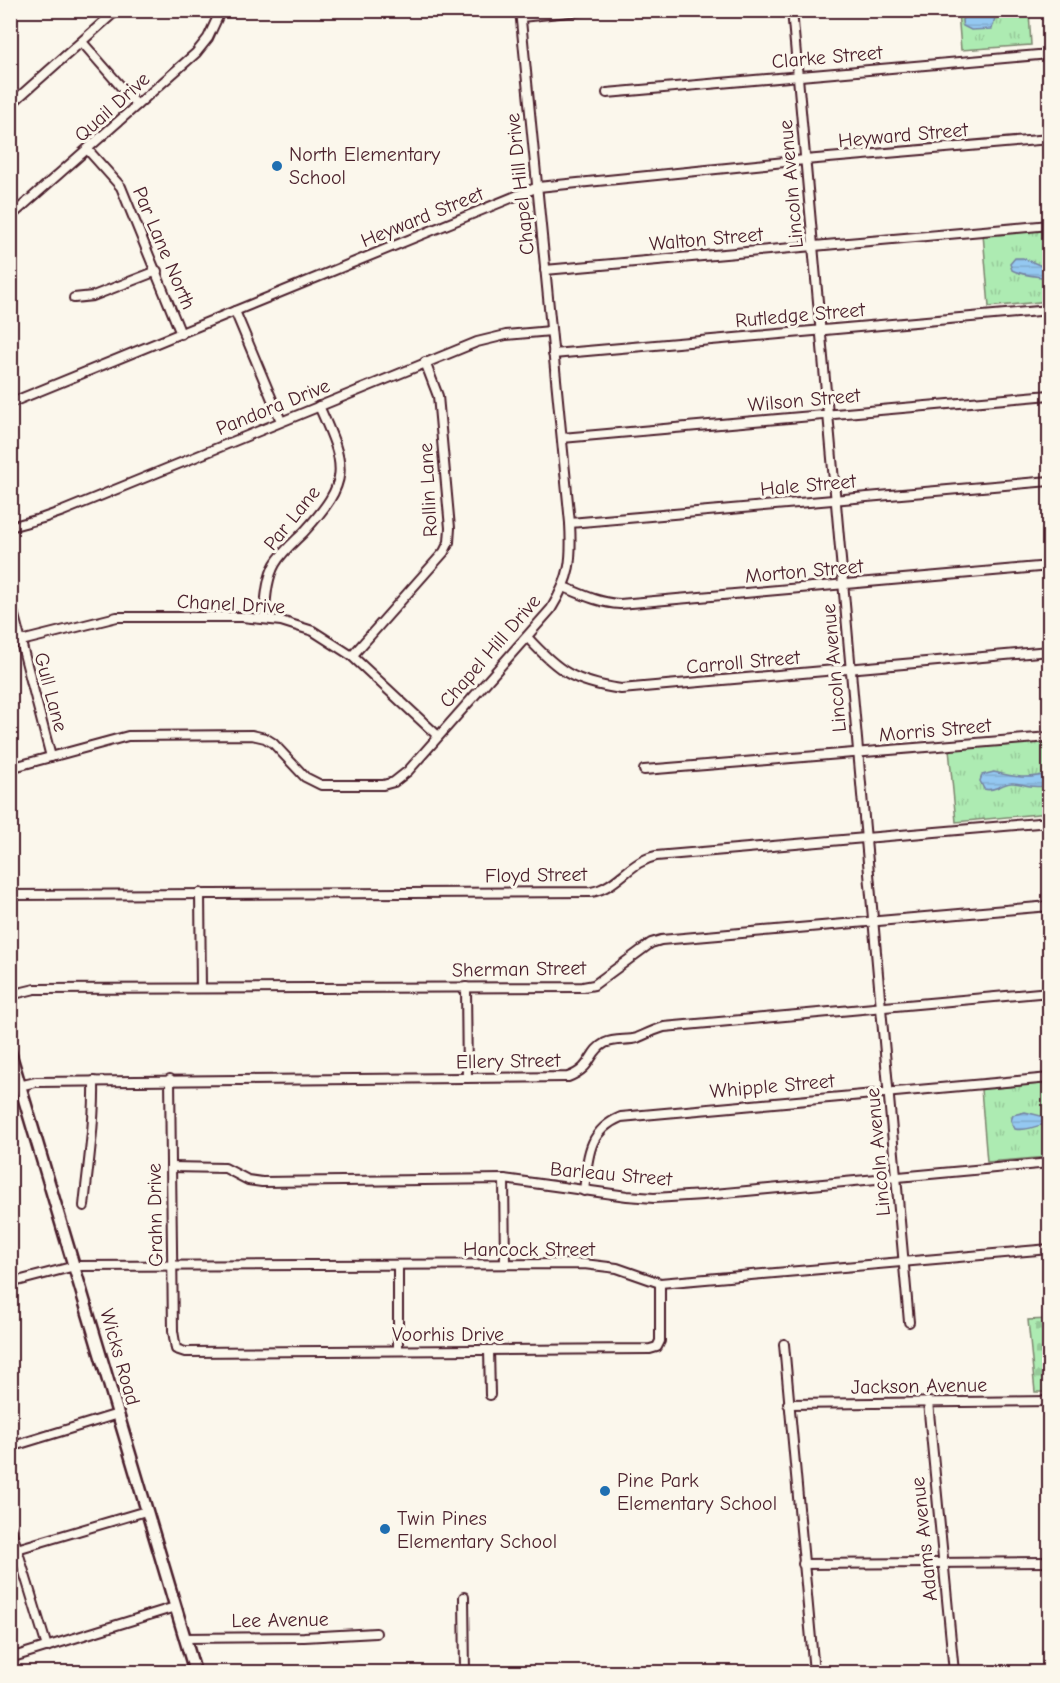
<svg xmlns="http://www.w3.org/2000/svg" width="1060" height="1683" viewBox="0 0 1060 1683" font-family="'Comic Neue',sans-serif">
  <defs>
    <pattern id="grass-tufts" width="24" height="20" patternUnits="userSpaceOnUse" patternTransform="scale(1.5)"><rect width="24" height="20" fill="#adebb2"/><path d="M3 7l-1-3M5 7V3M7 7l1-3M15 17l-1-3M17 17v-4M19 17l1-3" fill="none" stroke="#96c999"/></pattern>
    <pattern id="forest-firs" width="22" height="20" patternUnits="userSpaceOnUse" patternTransform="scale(1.5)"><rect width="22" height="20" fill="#adebb2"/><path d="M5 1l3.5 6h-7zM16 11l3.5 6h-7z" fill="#96c999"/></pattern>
    <pattern id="cemetery-stones" width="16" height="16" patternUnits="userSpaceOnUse" patternTransform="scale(1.5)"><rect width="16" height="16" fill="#adebb2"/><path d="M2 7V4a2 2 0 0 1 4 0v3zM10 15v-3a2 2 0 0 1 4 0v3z" fill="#96c999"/></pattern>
    <pattern id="water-rules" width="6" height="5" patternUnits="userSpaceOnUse" patternTransform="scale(1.5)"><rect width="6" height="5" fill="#94c8f1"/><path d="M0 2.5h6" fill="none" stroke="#81abcf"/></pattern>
  </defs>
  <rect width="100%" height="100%" fill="#fbf7ec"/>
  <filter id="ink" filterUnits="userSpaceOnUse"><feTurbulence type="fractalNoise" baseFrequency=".0167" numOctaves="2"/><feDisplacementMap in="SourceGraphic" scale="12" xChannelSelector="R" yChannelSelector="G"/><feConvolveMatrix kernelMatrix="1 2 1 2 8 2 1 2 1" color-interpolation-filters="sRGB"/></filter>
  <g filter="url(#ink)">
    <g fill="url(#grass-tufts)" stroke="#7c856e" stroke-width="1.5">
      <path d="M958 11H1029L1031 45 961 50Z"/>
      <path d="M1049 229V301L989 307 983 234Z"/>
      <path d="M1049 740V813L956 822 949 749Z"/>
      <path d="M1049 1083V1157L987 1162 981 1089Z"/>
    </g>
    <path fill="url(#forest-firs)" stroke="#7c856e" stroke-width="1.5" d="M167 1668 178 1672H125V1671Z"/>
    <path fill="url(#cemetery-stones)" stroke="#7c856e" stroke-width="1.5" d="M1049 1319V1392H1035L1028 1320Z"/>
    <g fill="url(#water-rules)" stroke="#7684a2" stroke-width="1.5">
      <path d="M981 10 997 11 992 29 971 30 963 26 962 20 967 13 974 14Z"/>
      <path d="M1015 258H1023L1049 269V278C1037 276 1023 276 1012 270L1010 264Z"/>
      <path d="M994 772C1014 777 1029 780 1049 773V786C1043 786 1037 787 1030 786 1024 786 1019 782 1011 783 1001 784 994 792 984 789L980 781 982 775Z"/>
      <path d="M1025 1112 1049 1118V1124C1037 1124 1027 1132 1015 1129L1011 1121 1013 1115Z"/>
    </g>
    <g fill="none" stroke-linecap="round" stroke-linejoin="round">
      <g stroke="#4a1f2b" stroke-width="12">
        <g id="street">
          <path d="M792 10 909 1322"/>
          <path d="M521 17 588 10"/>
          <path d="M82 42 137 105"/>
          <path d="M607 93 1050 54"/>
          <path d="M10 105 117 10"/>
          <path d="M88 150 121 187 181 334"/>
          <path d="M10 217 196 53 208 38 221 10"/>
          <path d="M545 270 1050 225"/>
          <path d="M74 298 93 296 157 271"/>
          <path d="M235 311 281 421"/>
          <path d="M553 354 1050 310"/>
          <path d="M10 403 538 187 805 160 1050 139"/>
          <path d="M562 438 1050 395"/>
          <path d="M570 523 1050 481"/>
          <path d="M10 527 43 518 63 511 477 342 506 335 551 331"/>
          <path d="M564 587C583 595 600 603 620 604L1050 566"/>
          <path d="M10 600 51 757"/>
          <path d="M264 618C266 601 266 580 275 564 282 552 294 542 303 533 351 481 347 468 319 406"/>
          <path d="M527 637C559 672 574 682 621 689L1050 651"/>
          <path d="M21 641 117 617H242L281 621 313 631 352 656 438 736"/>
          <path d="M352 656 444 552 449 542 450 528 438 396 425 362"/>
          <path d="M10 768 128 736 252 735 265 738 273 743 305 777 321 785H383L394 782 408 771 551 609C571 576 572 560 570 523L520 10"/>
          <path d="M644 770 1050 737"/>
          <path d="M200 893 201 988"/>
          <path d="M10 895 591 892C617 888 630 861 656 856L1050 822"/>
          <path d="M466 987 467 1078"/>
          <path d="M10 995 35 989 583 987 594 985 651 943 661 940 1050 906"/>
          <path d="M170 1079 173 1331 176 1349 185 1352 650 1349 657 1347 660 1341V1283"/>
          <path d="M10 1088 36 1082 568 1077C593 1068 588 1052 605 1043 615 1038 627 1041 637 1038 646 1034 654 1030 664 1027L1050 992"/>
          <path d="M171 1167 225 1168 248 1180 262 1182 504 1179 627 1196 654 1198 703 1195 1050 1163"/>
          <path d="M504 1179 505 1264"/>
          <path d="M584 1191C588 1158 587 1131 621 1117L1050 1078"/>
          <path d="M84 1206C88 1165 95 1123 94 1081"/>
          <path d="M10 1283 75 1266 584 1264 617 1268 660 1283 1050 1249"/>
          <path d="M784 1344 814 1672"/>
          <path d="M398 1350V1266"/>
          <path d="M489 1350 490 1395"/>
          <path d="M928 1402 954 1672"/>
          <path d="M788 1404 1050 1401"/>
          <path d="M10 1447 118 1414"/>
          <path d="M10 1526 47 1647"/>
          <path d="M10 1551 146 1511"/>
          <path d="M803 1564 1050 1562"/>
          <path d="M464 1597 465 1672"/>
          <path d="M184 1638 304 1637 376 1633"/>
          <path d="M10 1658 175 1607"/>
        </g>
      </g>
      <g stroke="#4a1f2b" stroke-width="15">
        <path id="secondary" d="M10 1052 195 1672"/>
      </g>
      <use href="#street" stroke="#fbf7ec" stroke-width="8"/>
      <use href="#secondary" stroke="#fbf7ec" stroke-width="10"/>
    </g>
  </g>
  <g fill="#1f6fb2" stroke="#fbf7ec" stroke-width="2">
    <circle cx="277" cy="166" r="6"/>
    <circle cx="605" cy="1491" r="6"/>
    <circle cx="385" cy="1529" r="6"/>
  </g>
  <g text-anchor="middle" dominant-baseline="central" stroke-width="6" stroke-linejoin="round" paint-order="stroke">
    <g font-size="20" fill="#4a1f2b" stroke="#fbf7ec">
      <text transform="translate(827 57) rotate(-5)">Clarke Street</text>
      <text transform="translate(112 107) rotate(-42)">Quail Drive</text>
      <text transform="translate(903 135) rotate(-5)">Heyward Street</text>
      <text transform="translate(520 184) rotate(-96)">Chapel Hill Drive</text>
      <text transform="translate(791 184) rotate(-95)">Lincoln Avenue</text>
      <text transform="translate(422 217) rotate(-22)">Heyward Street</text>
      <text transform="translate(706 239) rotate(-5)">Walton Street</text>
      <text transform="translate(164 248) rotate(67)">Par Lane North</text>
      <text transform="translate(800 315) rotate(-5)">Rutledge Street</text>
      <text transform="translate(804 400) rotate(-5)">Wilson Street</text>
      <text transform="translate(273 407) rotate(-22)">Pandora Drive</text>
      <text transform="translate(808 485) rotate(-5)">Hale Street</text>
      <text transform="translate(428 490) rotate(-93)">Rollin Lane</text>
      <text transform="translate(292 518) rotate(-51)">Par Lane</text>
      <text transform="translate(804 571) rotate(-5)">Morton Street</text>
      <text transform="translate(231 604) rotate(3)">Chanel Drive</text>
      <text transform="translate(490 651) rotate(-49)">Chapel Hill Drive</text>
      <text transform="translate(743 662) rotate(-5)">Carroll Street</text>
      <text transform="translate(834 668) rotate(-95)">Lincoln Avenue</text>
      <text transform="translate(51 692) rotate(75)">Gull Lane</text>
      <text transform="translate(935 730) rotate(-5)">Morris Street</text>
      <text transform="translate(536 875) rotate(-1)">Floyd Street</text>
      <text transform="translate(519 969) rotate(-1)">Sherman Street</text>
      <text transform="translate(508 1061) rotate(-1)">Ellery Street</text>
      <text transform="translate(772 1086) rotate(-5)">Whipple Street</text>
      <text transform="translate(878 1152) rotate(-95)">Lincoln Avenue</text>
      <text transform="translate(611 1174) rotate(5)">Barleau Street</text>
      <text transform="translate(155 1215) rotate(-91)">Grahn Drive</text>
      <text x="529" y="1249">Hancock Street</text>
      <text x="448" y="1334">Voorhis Drive</text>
      <text transform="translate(120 1357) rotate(74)">Wicks Road</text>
      <text transform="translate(919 1386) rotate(-1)">Jackson Avenue</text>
      <text transform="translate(924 1539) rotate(-96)">Adams Avenue</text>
      <text transform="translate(280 1620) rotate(-1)">Lee Avenue</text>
    </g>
    <g font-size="20" fill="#4a1f2b" stroke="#fbf7ec" text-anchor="start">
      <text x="289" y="154">North Elementary<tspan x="289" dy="23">School</tspan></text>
      <text x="617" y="1480">Pine Park<tspan x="617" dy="23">Elementary School</tspan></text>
      <text x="397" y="1518">Twin Pines<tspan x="397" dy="23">Elementary School</tspan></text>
    </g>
  </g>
  <rect width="1060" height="1683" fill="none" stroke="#fbf7ec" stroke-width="36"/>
  <rect x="18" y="18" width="1024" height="1647" fill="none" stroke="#4a1f2b" stroke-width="2" filter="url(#ink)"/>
</svg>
